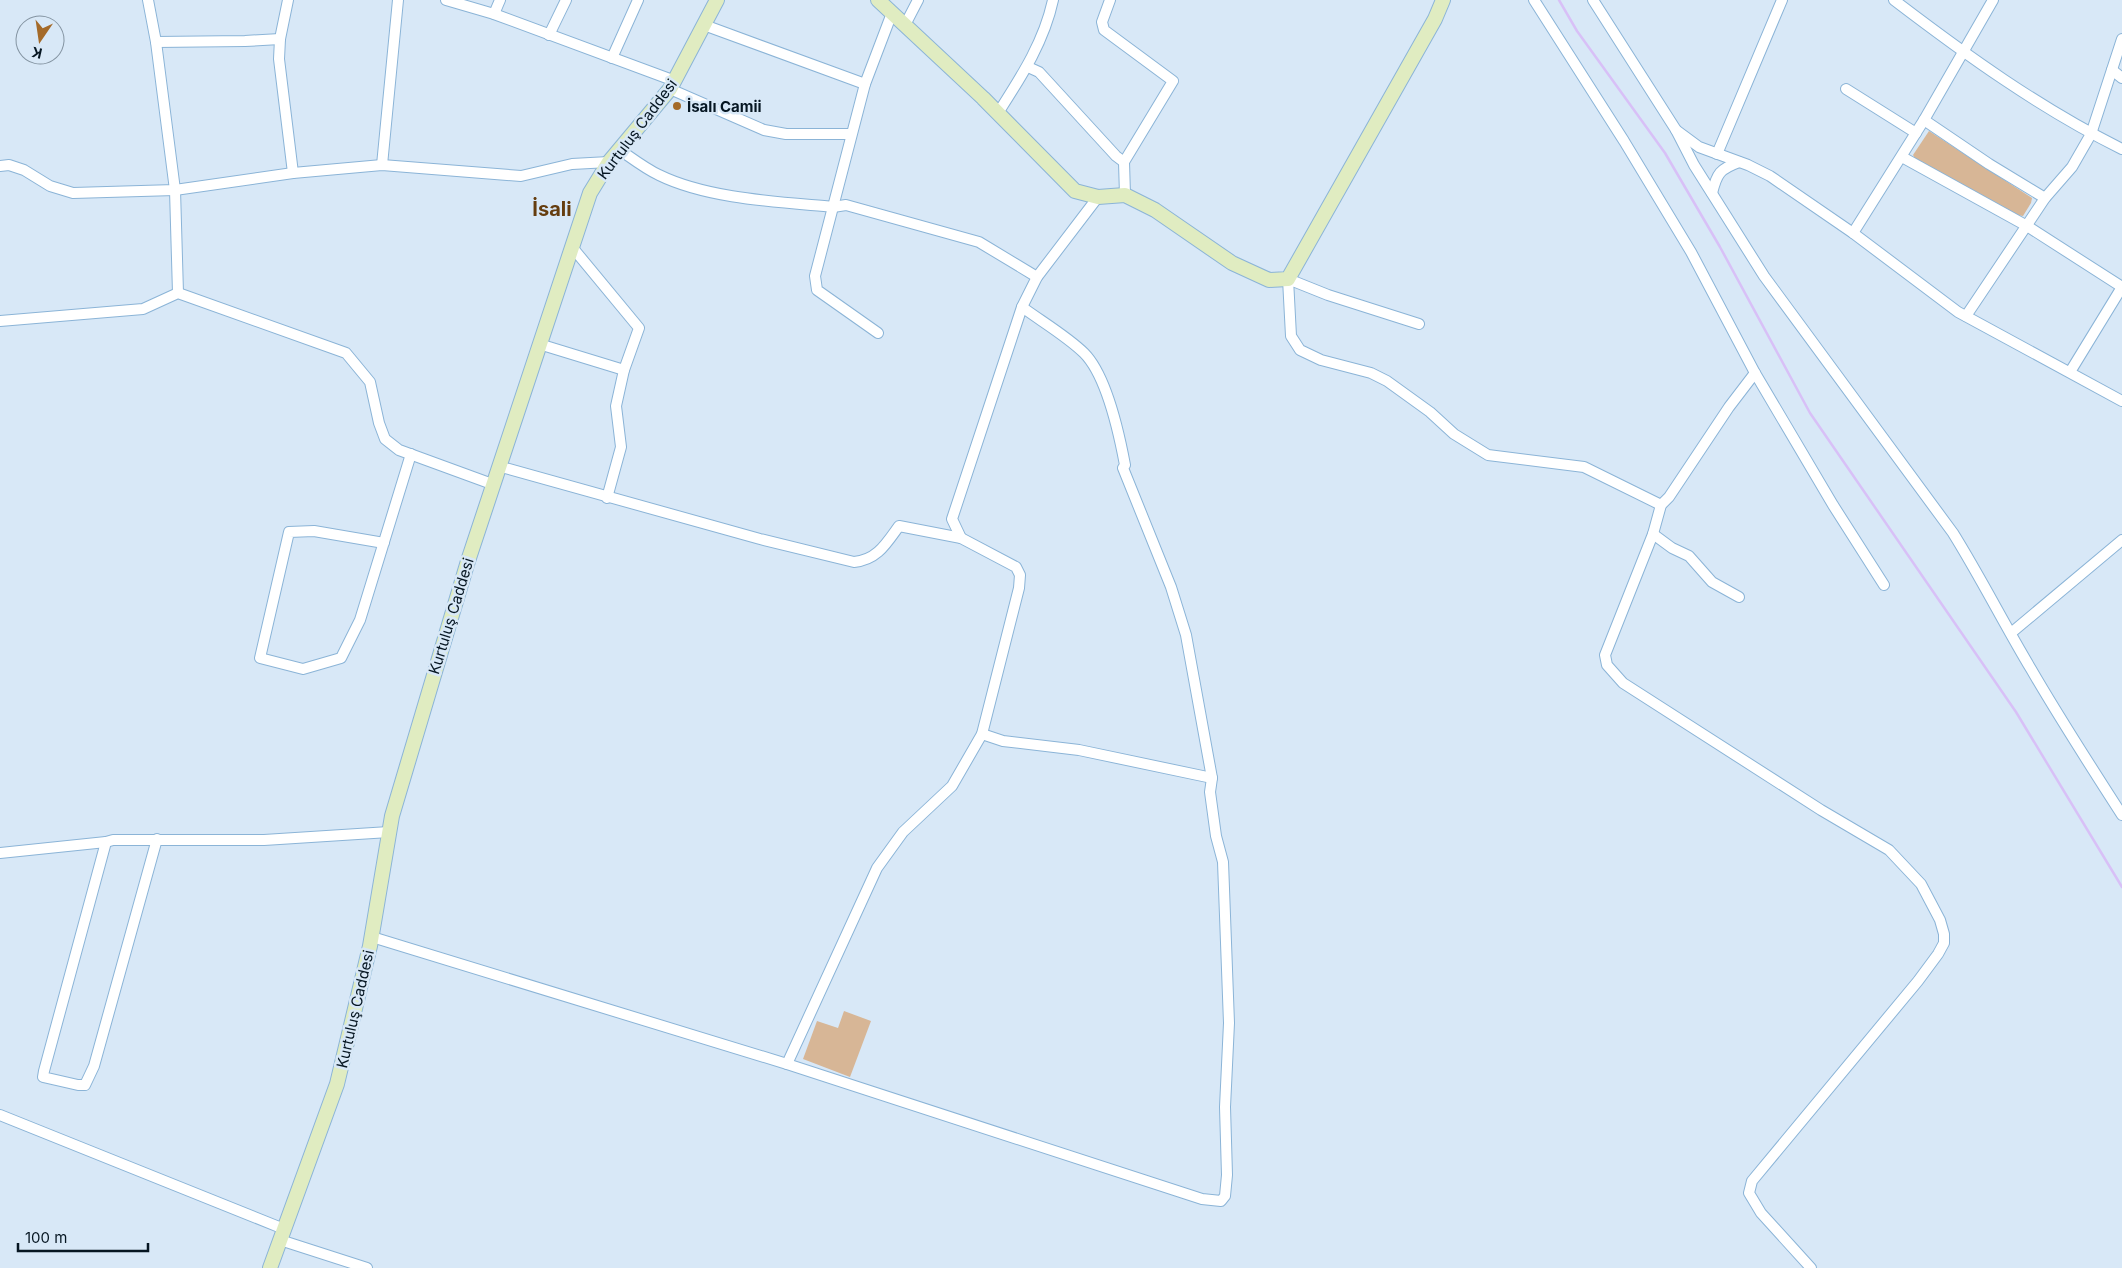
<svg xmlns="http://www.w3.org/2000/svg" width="2122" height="1268" viewBox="0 0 2122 1268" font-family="Inter,sans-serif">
  <rect width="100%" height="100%" fill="#d8e8f7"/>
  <g fill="#d7b696">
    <path d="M1929 131 2032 198 2031 203 2023 216 2017 215 1916 160 1913 155Z"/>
    <path d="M844 1011 871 1021 850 1077 803 1059 817 1021 838 1028Z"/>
  </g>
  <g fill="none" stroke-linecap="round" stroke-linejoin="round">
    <path stroke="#d8c0f7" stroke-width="2.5" d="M1559 0 1577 31 1665 153 1720 247 1810 413 2016 712 2122 887"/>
    <g stroke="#8bb4d7" stroke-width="12">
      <g id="street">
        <path d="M148 0 156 42 175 190 178 293"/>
        <path d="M288 0 280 39 279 59 293 173"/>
        <path d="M446 0 494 14 675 81"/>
        <path d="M1110 0 1102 22 1104 30 1173 81 1124 162 1125 195"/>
        <path d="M1534 0 1624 141 1691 252 1755 373 1833 505 1884 585"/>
        <path d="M1593 0 1676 130 1699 147 1748 165 1770 176 1853 233 1958 312 2122 401"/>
        <path d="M1894 0C1966 55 2041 109 2122 149"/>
        <path d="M494 14 500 0"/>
        <path d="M704 25 865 84"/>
        <path d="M905 25 918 0"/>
        <path d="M549 35 566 0"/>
        <path d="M156 42 245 41 280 39"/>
        <path d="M612 58 638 0"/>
        <path d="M1028 67 1039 72 1116 156 1124 162"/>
        <path d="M2112 70 2122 78"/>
        <path d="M670 89 764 130 786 134H851"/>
        <path d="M1846 89 1916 133"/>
        <path d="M998 113C1021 77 1044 42 1053 0"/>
        <path d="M1924 120 1989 164 2045 198"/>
        <path d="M1676 130 1694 165 1764 276 1953 533C1981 578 2004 624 2031 669 2060 719 2091 767 2122 815"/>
        <path d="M620 150C633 159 646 169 659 175 708 199 779 202 833 207L846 205 979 242 1037 277"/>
        <path d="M1717 154 1782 0"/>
        <path d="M1902 157 2027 226 2122 287"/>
        <path d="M382 165 398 0"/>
        <path d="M0 166 9 165 24 170 50 186 73 193 175 190 293 173 382 165 521 176 572 164 609 162"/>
        <path d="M1712 193C1717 173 1720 169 1739 162"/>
        <path d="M1853 233 1924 120 1993 0"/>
        <path d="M572 247 639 328 624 370 616 406 621 447 607 498"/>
        <path d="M1966 316 2045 198 2072 167 2091 134 2122 39"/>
        <path d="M0 321 143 309 178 293 346 353 370 382 379 423 385 439 399 450 492 484"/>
        <path d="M1419 324 1328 295 1288 279 1291 336 1300 350 1321 360 1371 373 1387 381 1430 412 1454 434 1488 455 1584 467 1661 505"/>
        <path d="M878 333 817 290 815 276 865 84 892 13"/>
        <path d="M539 344 624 370"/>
        <path d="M2070 372 2122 287"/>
        <path d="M1755 373 1729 407 1669 497 1661 505 1653 534 1605 655 1607 665 1623 683 1821 810 1889 850 1921 884 1940 920 1944 934V943L1938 954 1918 981 1752 1181 1749 1193 1761 1213 1811 1268"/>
        <path d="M498 466 760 539 854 562C877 560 886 544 899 526L961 538 1016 567 1020 575 1019 588 982 734 952 786 903 832 877 868 787 1064"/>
        <path d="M1653 534 1672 548 1689 556 1712 582 1739 597"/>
        <path d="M961 538 952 519 1022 307 1037 277 1098 197"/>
        <path d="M384 543 314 531 289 532 260 658 303 669 341 658 360 620 411 454"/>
        <path d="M2011 633 2122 540"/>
        <path d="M982 734 1003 741 1079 750 1212 778"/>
        <path d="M106 842 44 1071 43 1077 78 1085H85L94 1066 157 839"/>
        <path d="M0 853 106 842 113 840H264L389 832"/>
        <path d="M372 937 787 1064 1202 1199 1221 1201 1225 1196 1227 1175 1225 1107 1229 1023 1223 862 1216 836 1210 792 1212 778 1186 635 1171 587 1123 468 1125 465C1119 433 1107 376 1084 353 1068 337 1041 321 1022 307"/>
        <path d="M0 1115 284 1229"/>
        <path d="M280 1240 367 1268"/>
      </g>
    </g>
    <g stroke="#8bb4d7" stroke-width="16">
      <g id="secondary">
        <path d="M878 0 983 98 1075 191 1098 197 1125 195 1155 210 1232 263 1269 280 1288 279 1435 19 1443 0"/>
        <path d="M270 1268 337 1084 370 946 392 816 468 561 590 193 609 162 670 89 717 0"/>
      </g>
    </g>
    <use href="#street" stroke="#fff" stroke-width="10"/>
    <use href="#secondary" stroke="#e0ecc1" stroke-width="14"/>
  </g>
  <circle fill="#a46a29" stroke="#d8e8f7" stroke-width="2" cx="677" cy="106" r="5"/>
  <g text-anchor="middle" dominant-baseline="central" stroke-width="5" stroke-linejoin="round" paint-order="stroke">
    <g font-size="15" font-weight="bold" fill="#061622" stroke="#d8e8f7" text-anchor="start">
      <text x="687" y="106">İsalı Camii</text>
    </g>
    <g font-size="15" fill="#061622" stroke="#d8e8f7">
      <text transform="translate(637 129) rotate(-53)">Kurtuluş Caddesi</text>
      <text transform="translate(451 616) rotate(-73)">Kurtuluş Caddesi</text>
      <text transform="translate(355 1009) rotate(-77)">Kurtuluş Caddesi</text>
    </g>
    <g font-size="20" font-weight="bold" fill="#653d0f" stroke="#d8e8f7">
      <text x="552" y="209">İsali</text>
    </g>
  </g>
  <g transform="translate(40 40) rotate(193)"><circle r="24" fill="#d8e8f7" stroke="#8494a2"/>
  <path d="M0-4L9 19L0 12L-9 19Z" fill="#a46a29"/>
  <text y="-8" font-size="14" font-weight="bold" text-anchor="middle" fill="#061622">K</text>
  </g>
  <path d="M18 1243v8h130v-8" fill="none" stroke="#061622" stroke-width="2.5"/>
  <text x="25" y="1243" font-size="15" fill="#061622" stroke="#d8e8f7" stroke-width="4" paint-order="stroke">100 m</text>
</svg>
